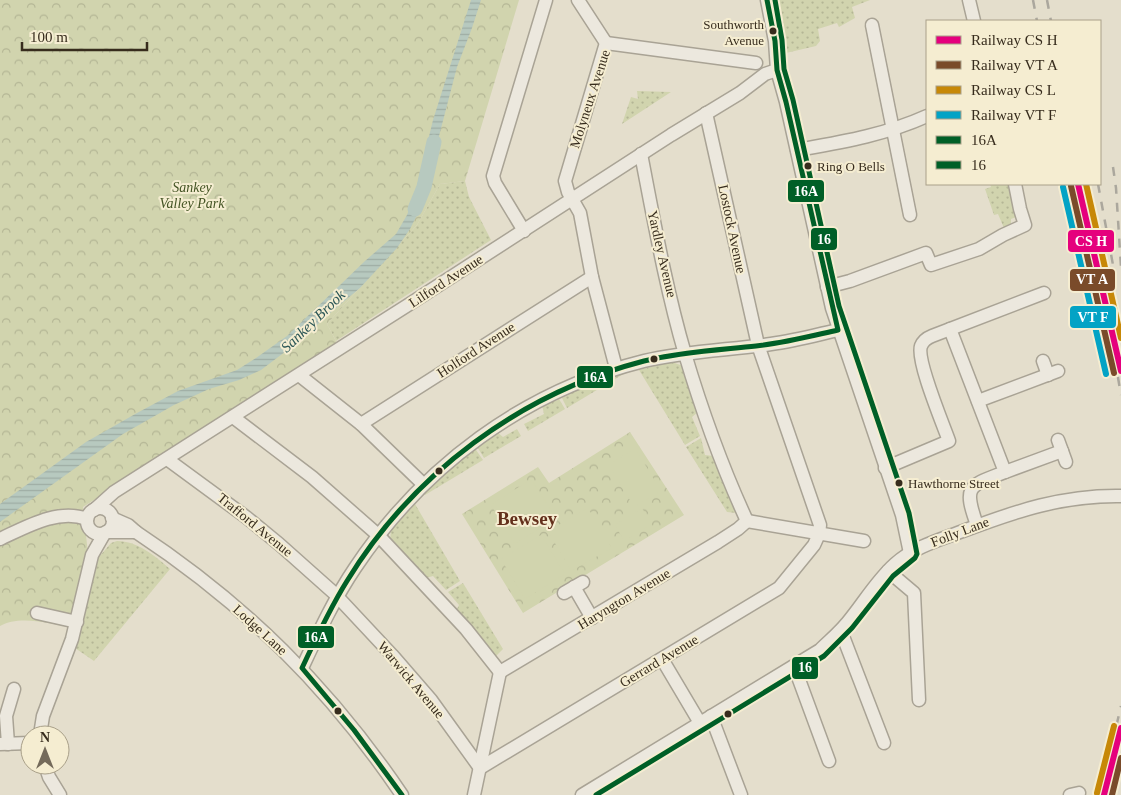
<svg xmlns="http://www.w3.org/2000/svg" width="1121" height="795" viewBox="0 0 1121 795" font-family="'Times New Roman',serif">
  <defs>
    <pattern id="grass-dots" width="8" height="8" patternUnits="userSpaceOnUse" patternTransform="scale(1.25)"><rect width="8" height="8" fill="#d1d4ae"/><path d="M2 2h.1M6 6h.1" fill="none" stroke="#b4b695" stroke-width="1.8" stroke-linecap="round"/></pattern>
    <pattern id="forest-crowns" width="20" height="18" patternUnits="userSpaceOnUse" patternTransform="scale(1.25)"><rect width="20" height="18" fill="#d1d4ae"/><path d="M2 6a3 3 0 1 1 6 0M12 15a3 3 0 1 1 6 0" fill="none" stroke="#b4b695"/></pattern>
    <pattern id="water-rules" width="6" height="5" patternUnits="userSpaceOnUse" patternTransform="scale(1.25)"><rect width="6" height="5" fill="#b7c9bf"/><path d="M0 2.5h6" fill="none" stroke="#9eada4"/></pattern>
  </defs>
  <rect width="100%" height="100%" fill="#e4decc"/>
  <g fill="url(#grass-dots)">
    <path d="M776 0H870L852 7 855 18 839 27 837 23 818 29 820 41 816 46 786 53Z"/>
    <path d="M637 91 671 92 622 124 631 97 638 99Z"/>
    <path d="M465 181 469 197 491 240 336 341 327 324 417 225 440 184Z"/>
    <path d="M990 184H1010L1016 217 1011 219V225L1004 228 998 214 994 215 985 189 991 187Z"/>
    <path d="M672 362 686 367 698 412 692 417 700 436 685 445 639 370Z"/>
    <path d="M630 370 567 408 562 398 571 394 570 390Z"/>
    <path d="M554 397 556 401 559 399 565 409 528 431 524 424 544 414 542 405Z"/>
    <path d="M517 429 521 436 484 458 476 445 497 432 503 437Z"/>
    <path d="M701 438 705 455 713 456 737 513 727 512 686 447Z"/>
    <path d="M474 447 483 460 425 495 423 491Z"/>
    <path d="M415 504 460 581 446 590 433 576 426 578 390 540 391 530Z"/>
    <path d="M117 541C138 541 155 556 170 569L94 661 75 648 98 558 111 543Z"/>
    <path d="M463 583 503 649 493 659 456 611 459 605 448 592Z"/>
  </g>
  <g fill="url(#forest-crowns)">
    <path d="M0 0H519L465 181 440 184 417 225 327 324 338 345 83 507 88 554 69 627C50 623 18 615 0 626Z"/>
    <path d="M630 432 684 515 523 613 462 514 538 467 549 483Z"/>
  </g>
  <g fill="#d1d4ae">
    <path d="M635 448 661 491 634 507 609 465Z"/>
    <path d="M531 479 556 518 515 544 491 505Z"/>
    <path d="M588 508 612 548 571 571 548 531Z"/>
    <path d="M642 508 652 524 624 541 615 525Z"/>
    <path d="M541 535 565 574 525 599 501 559Z"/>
  </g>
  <path fill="url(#water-rules)" d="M471 0H481L472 28 457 67 439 136 429 165 417 215 410 229 397 248 360 288 324 318 306 336 261 370 239 380 209 389 174 405 123 434 0 522V504L86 442 137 413 178 391 237 370 256 358 287 336 365 261 396 234 407 215 415 194 433 120Z"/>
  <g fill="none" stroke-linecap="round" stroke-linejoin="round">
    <path stroke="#b7c9bf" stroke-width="15" d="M415 209 424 187 434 142"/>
    <g stroke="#a9a395" stroke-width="15">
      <g id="minor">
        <path d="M578 0 606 43"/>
        <path d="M767 0 775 41 777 70 786 102 832 308 902 515 910 553"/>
        <path d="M969 0 974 21"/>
        <path d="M872 25 910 215"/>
        <path d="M797 150C842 142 885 135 927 116"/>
        <path d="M641 154C654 221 666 289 685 354 702 411 722 467 747 521"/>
        <path d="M524 231 495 183 493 176 546 0"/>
        <path d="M827 287 850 281 926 253 931 265 979 249 1003 235 1025 225 1020 209 1015 184"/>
        <path d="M950 329 1005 472C968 486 963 486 977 525"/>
        <path d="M1043 361 1048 375"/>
        <path d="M616 368 592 277 580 213 568 192 565 181 606 43 756 63"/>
        <path d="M299 375 361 424 423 484"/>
        <path d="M978 401 1058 371"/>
        <path d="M233 417 312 477 378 535 466 629 500 672"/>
        <path d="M361 424 592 277"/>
        <path d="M1058 440 1066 462"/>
        <path d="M167 459 246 517 279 544 334 593 392 655 431 700 480 768 779 588 814 545 819 534 820 525 758 345 706 113"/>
        <path d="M885 468 949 441C943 424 916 360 921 346 923 341 927 338 932 336L1044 293"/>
        <path d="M1005 472 1062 451"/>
        <circle cx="100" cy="521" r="13"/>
        <path d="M94 510 114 492 408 305 671 135 740 93 765 74 777 70"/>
        <path d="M747 521 864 541"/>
        <path d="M106 532H136L128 525 112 518"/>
        <path d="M136 532C245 604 329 687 402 795"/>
        <path d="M0 539C26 527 58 508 87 519"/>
        <path d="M888 571 914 593 919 700"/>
        <path d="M574 587 592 618"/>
        <path d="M564 593 583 582"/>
        <path d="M37 613 77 622"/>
        <path d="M839 632 844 639 884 743"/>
        <path d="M662 659 700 723"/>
        <path d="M794 666 829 761"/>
        <path d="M302 668C318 634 334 599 355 568 423 466 524 391 644 361 686 351 729 350 771 344 794 341 816 335 838 330"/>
        <path d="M500 672 718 542 738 529 747 521"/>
        <path d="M711 716 741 795"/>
        <path d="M40 735 43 716 72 639 92 555 104 534"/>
        <path d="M0 744 30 743"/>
        <path d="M8 744 6 716 14 689"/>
        <path d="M45 765 49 777 60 795"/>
        <path d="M474 795 500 672"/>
        <path d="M582 795 820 650C829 641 839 633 847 623 863 604 876 581 895 564 914 547 939 540 963 531 1016 511 1063 495 1121 496"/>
        <path d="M1070 795 1079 793"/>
      </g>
    </g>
    <use href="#minor" stroke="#ece8de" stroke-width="12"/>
    <g stroke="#aba79d" stroke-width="2.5" stroke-dasharray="9 9" stroke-linecap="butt">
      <path d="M1033 0 1037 21"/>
      <path d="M1047 0 1051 21"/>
      <path d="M1113 167 1116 188 1121 267"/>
      <path d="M1074 184 1116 366 1121 395"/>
      <path d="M1087 184 1121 331"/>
      <path d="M1098 184 1113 265"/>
      <path d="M1100 795 1121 706"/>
      <path d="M1113 795 1121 769"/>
    </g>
    <g stroke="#f5edd1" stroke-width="9">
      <path id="bus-1" d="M402 795 354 730 302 668C316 638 330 608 347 581 413 473 521 393 644 361 681 352 719 350 756 346 784 343 811 336 838 330L786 102 777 70 775 41 767 0"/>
    </g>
    <g stroke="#f5edd1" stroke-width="9">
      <path id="bus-2" d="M596 795 824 656 852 628 893 576 915 558 917 554 909 513 839 306 793 100 784 69 782 40 775 0"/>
    </g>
    <use href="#bus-1" stroke="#005f27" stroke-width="5"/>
    <use href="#bus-2" stroke="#005f27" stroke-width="5"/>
    <g stroke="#f5edd1" stroke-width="10">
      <g id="rail-1">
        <path d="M1078 184 1121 371"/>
        <path d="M1104 795 1121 728"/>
      </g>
    </g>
    <g stroke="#f5edd1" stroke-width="10">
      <g id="rail-2">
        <path d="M1071 186 1114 373"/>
        <path d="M1112 795 1121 758"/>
      </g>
    </g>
    <g stroke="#f5edd1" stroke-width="10">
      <g id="rail-3">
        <path d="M1086 184 1121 338"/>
        <path d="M1097 793 1114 726"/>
      </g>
    </g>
    <g stroke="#f5edd1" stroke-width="10">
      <path id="rail-4" d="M1063 187 1106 374"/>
    </g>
    <use href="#rail-1" stroke="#e5007d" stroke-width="6"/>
    <use href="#rail-2" stroke="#7a4b2a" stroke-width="6"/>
    <use href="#rail-3" stroke="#c78807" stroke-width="6"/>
    <use href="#rail-4" stroke="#03a3c5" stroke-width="6"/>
  </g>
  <g fill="#372c1d" stroke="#f5edd1" stroke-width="2">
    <circle cx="773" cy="31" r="4.5"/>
    <circle cx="808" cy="166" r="4.5"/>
    <circle cx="654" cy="359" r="4.5"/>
    <circle cx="439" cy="471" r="4.5"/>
    <circle cx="899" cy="483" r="4.5"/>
    <circle cx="338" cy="711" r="4.5"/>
    <circle cx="728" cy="714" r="4.5"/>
  </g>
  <g text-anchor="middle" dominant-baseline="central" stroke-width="4" stroke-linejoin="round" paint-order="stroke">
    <g font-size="13" fill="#372c1d" stroke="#f5edd1" text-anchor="start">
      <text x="764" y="24" text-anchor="end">Southworth<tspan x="764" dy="16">Avenue</tspan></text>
      <text x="817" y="166">Ring O Bells</text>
      <text x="908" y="483">Hawthorne Street</text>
    </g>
    <g font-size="14" fill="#372c1d" stroke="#f5edd1">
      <text transform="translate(590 99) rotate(-72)">Molyneux Avenue</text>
      <text transform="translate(732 229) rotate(78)">Lostock Avenue</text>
      <text transform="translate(662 254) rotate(77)">Yardley Avenue</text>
      <text transform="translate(446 281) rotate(-33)">Lilford Avenue</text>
      <text transform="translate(476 350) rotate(-33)">Holford Avenue</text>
      <text transform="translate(255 525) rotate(39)">Trafford Avenue</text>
      <text transform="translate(960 532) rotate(-21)">Folly Lane</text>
      <text transform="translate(624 599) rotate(-31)">Haryngton Avenue</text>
      <text transform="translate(260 630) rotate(42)">Lodge Lane</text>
      <text transform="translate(659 661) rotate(-31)">Gerrard Avenue</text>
      <text transform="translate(411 680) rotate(50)">Warwick Avenue</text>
    </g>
    <g font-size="14" font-style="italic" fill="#445424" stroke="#f5edd1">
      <text x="192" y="187">Sankey<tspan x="192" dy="16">Valley Park</tspan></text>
    </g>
    <g font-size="15" font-style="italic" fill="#2c5757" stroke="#f5edd1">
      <text transform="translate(313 321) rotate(-44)">Sankey Brook</text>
    </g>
    <g font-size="19" font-weight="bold" fill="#64301c" stroke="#f5edd1">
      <text x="527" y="518">Bewsey</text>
    </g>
  </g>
  <g stroke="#f5edd1" stroke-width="2">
    <rect x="787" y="179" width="38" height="24" rx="5" fill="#005f27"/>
    <rect x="810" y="227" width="28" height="24" rx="5" fill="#005f27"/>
    <rect x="1067" y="229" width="48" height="24" rx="5" fill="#e5007d"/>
    <rect x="1069" y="268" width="47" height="24" rx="5" fill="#7a4b2a"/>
    <rect x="1069" y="305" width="48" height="24" rx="5" fill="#03a3c5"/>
    <rect x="576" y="365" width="38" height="24" rx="5" fill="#005f27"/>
    <rect x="297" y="625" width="38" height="24" rx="5" fill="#005f27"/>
    <rect x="791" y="656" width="28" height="24" rx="5" fill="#005f27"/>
  </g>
  <g font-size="14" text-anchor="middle" font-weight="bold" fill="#fff">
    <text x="806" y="196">16A</text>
    <text x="824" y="244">16</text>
    <text x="1091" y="246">CS H</text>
    <text x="1092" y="284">VT A</text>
    <text x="1093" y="322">VT F</text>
    <text x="595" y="382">16A</text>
    <text x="316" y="642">16A</text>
    <text x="805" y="672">16</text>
  </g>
  <rect x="926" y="20" width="175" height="165" fill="#f5edd1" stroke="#a9a089"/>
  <rect x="936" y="36" width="25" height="8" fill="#e5007d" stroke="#a9a089"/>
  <text x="971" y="45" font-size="15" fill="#372c1d">Railway CS H</text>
  <rect x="936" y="61" width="25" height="8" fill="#7a4b2a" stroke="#a9a089"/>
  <text x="971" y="70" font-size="15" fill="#372c1d">Railway VT A</text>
  <rect x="936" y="86" width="25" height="8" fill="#c78807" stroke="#a9a089"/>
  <text x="971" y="95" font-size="15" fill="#372c1d">Railway CS L</text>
  <rect x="936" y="111" width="25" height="8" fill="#03a3c5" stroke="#a9a089"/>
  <text x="971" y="120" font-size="15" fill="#372c1d">Railway VT F</text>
  <rect x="936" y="136" width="25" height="8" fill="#005f27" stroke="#a9a089"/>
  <text x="971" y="145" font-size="15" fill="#372c1d">16A</text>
  <rect x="936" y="161" width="25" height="8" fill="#005f27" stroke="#a9a089"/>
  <text x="971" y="170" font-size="15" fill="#372c1d">16</text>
  <g transform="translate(45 750)"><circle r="24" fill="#f5edd1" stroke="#a9a089"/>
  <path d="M0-4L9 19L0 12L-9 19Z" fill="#746a5a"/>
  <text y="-8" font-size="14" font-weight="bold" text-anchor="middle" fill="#372c1d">N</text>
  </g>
  <path d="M22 42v8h125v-8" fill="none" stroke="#372c1d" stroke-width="2.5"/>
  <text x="30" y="42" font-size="15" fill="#372c1d" stroke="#f5edd1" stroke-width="4" paint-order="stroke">100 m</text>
</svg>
